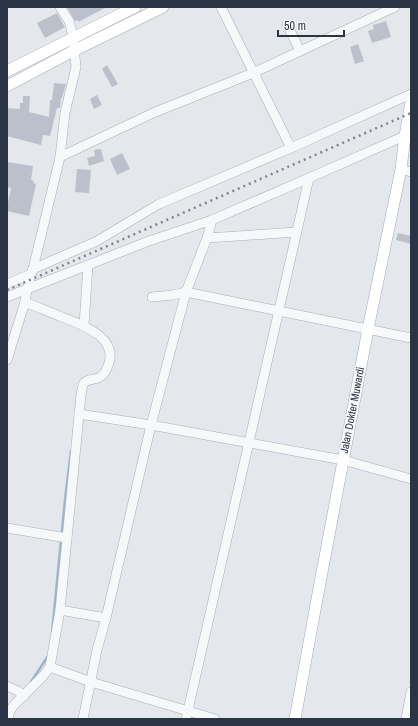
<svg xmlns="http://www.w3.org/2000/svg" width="418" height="726" viewBox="0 0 418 726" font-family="'Archivo Narrow',sans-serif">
  <rect width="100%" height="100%" fill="#e4e7ec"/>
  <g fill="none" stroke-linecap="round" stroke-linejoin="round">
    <g stroke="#9fb4cc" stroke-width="2.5">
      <path d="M52 633 65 500 71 451"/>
      <path d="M31 682 48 656"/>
    </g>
  </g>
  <g fill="#bbc0ca">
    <path d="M67 7H107L78 22V20L75 21Z"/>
    <path d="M57 13 63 24 65 27 45 38 37 23Z"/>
    <path d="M386 21 391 37 372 43 368 31 374 29 373 25Z"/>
    <path d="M358 44 364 61 355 64 350 47Z"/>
    <path d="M107 65 118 84 112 87 102 69Z"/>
    <path d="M54 83 66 84 62 98H61L60 108H57L50 136 43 135 41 145 7 136V108L20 109V103H23V96H30L29 112 49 117 50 100H52Z"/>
    <path d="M97 95 102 105 94 109 90 99Z"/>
    <path d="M101 149 104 161 89 166 87 158 95 156 94 150Z"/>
    <path d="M122 153 130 169 117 175 110 159Z"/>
    <path d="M7 162 33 166 31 180 34 181 33 183 36 184 29 216 7 211V207L11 188 7 187Z"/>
    <path d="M77 169 91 170 89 193 75 192Z"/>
    <path d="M398 233 411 236V244L396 240Z"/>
  </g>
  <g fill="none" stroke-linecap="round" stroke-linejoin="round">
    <g stroke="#a9aeb7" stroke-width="10">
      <g id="minor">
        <path d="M221 7 291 148"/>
        <path d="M287 24 300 51"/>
        <path d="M60 157 153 113 253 73 395 7"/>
        <path d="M401 169 411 172"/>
        <path d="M207 238 297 232"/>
        <path d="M33 269 97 241 159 204 291 148 411 94"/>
        <path d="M7 284 31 274"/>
        <path d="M7 297 27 289 149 241 212 220 309 178 409 134"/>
        <path d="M152 297 173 295 186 292 411 338"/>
        <path d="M84 325 88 265"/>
        <path d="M7 360 25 302 27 289 33 269 60 157 65 113 76 67 73 37 71 28 69 21 60 7"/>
        <path d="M79 414 151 425 343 460 411 479"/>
        <path d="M7 528 67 538"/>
        <path d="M60 610 106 618"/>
        <path d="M50 667 91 682 215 719"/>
        <path d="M7 686 18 691 24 696"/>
        <path d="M8 719 10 711 14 705 43 676 50 667 60 610 81 395C82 391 82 385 84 383 89 377 99 382 105 372 124 340 86 326 62 317 50 312 37 307 25 302"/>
        <path d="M83 719 97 650 106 618 151 425 186 292 207 238 212 220"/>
        <path d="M186 719 309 178"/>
        <path d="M406 719 411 692"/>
      </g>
    </g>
    <g stroke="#a3abb8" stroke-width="12">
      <g id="major">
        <path d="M7 71 135 7"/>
        <path d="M7 86 75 50 163 7"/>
        <path d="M295 719 317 599 368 329 401 169 405 136 411 102"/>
      </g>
    </g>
    <use href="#minor" stroke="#f7f8fa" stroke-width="9"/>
    <use href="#major" stroke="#fff" stroke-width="11"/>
    <path stroke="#7d8696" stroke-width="2.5" stroke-dasharray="2 4" stroke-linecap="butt" d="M7 290 411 113"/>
  </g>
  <g text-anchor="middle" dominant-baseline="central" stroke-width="3" stroke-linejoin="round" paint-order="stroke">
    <g font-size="11" fill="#2b3445" stroke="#f4f6f9">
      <text transform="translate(352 410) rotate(-79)">Jalan Dokter Muwardi</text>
    </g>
  </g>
  <rect width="418" height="726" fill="none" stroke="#2b3445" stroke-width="16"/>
  <path d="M278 30v6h66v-6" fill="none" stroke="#2b3445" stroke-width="2"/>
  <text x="284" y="30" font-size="12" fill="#2b3445" stroke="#f4f6f9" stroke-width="3" paint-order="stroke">50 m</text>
</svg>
